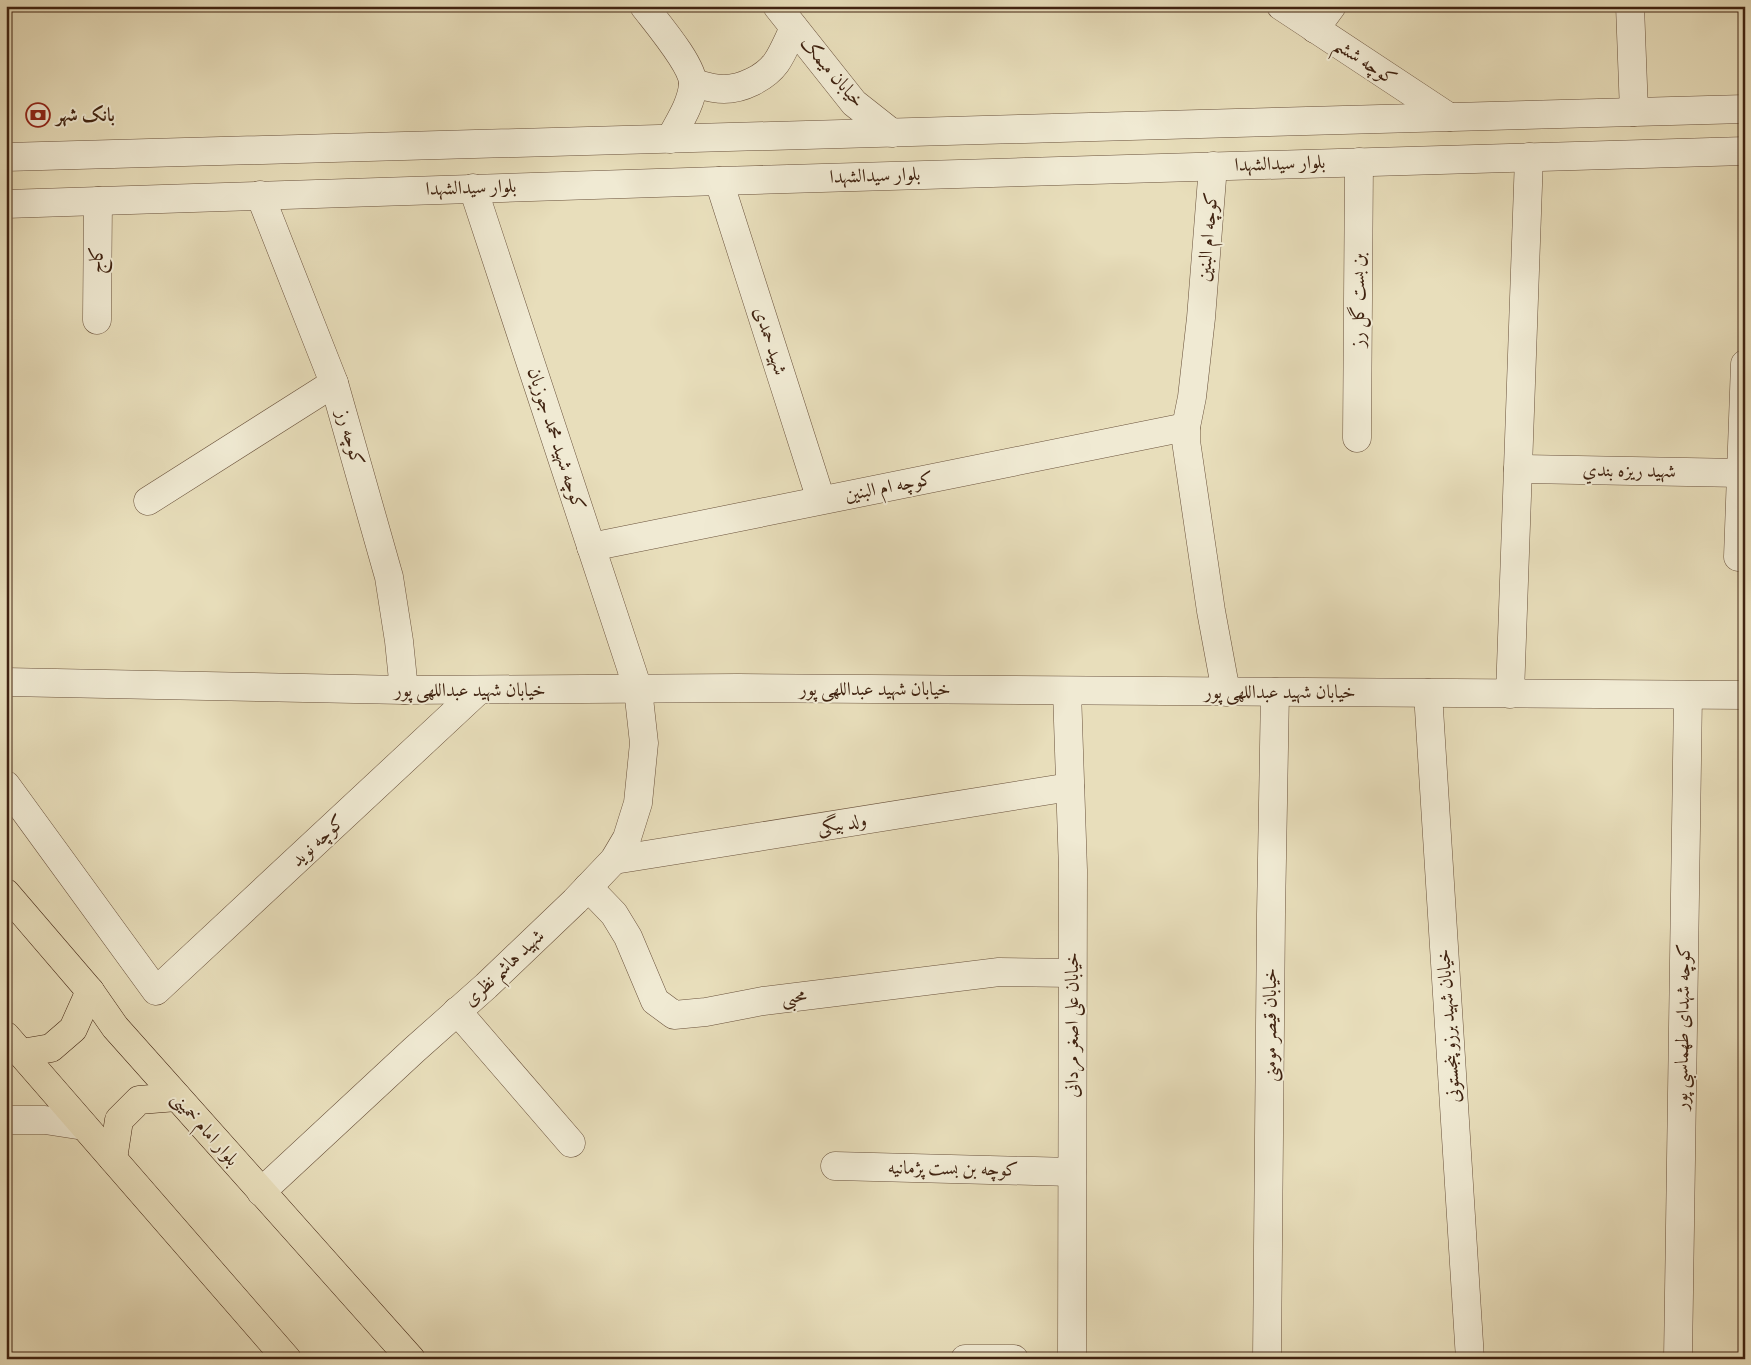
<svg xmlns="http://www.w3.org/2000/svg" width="1751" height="1365" viewBox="0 0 1751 1365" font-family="'IM FELL DW Pica',Amiri,serif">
  <rect width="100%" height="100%" fill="#e8debb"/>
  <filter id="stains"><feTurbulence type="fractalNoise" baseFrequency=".004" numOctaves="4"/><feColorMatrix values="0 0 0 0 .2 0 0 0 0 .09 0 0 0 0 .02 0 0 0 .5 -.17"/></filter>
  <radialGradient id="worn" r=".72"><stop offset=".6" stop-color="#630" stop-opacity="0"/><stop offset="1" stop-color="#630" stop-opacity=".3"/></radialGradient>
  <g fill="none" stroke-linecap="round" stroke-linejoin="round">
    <g stroke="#6a523c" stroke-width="29">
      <g id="minor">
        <path d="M644 6C656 22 694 66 693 85 691 105 679 122 670 139"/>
        <path d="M777 6 854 103 892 133"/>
        <path d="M1281 6 1449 117"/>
        <path d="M1630 6 1634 112"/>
        <path d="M1315 29 1332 6"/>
        <path d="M693 83C704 86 713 89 724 89 742 89 765 78 776 63 783 53 788 40 794 28"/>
        <path d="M6 157 1745 109"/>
        <path d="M1213 166 1201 318 1192 397 1186 427V441L1211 611 1226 692"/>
        <path d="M719 181 821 500"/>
        <path d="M260 195 334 383 389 577 399 641 404 690"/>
        <path d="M6 204 719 181 1745 151"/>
        <path d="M97 320 98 201"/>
        <path d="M1357 438 1359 162"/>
        <path d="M1518 469 1741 473"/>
        <path d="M148 501 334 383"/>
        <path d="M591 547 1186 427"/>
        <path d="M1738 557 1745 364"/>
        <path d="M6 682 404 690 738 688 1745 695"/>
        <path d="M1067 691 1073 870 1072 1359"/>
        <path d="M1428 693 1470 1359"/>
        <path d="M1510 694 1529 157"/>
        <path d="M6 785 156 991 479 690"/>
        <path d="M614 860 1070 787"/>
        <path d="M588 887 614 914 628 937 655 1001 674 1015 706 1012 763 1001 999 972 1072 973"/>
        <path d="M457 1011 571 1143"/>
        <path d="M6 1120H45L84 1126"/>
        <path d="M835 1166 1072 1172"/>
        <path d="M261 1192 414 1050 486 986 575 901 614 860 627 838 638 803 644 743 638 689 473 188"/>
        <path d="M965 1359H1014"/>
        <path d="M1267 1359 1271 914 1275 692"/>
        <path d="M1678 1359 1688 695"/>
      </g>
    </g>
    <g stroke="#402311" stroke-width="29">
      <g id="major">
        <path d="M6 893 90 991 115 1027 411 1359"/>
        <path d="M6 1036 287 1359"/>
        <path d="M22 1053 51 1048 73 1029 90 991"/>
        <path d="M113 1159 119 1120 139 1100 177 1097"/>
      </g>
    </g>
    <use href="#minor" stroke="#f0ead3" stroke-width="28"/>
    <use href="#major" stroke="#e8debb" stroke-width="28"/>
  </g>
  <defs>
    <g id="bank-ring" transform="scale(1.25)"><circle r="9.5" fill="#f0ead3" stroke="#8f2418" stroke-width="1.5"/><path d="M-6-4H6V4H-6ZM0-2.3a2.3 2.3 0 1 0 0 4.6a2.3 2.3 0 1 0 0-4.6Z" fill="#8f2418"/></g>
  </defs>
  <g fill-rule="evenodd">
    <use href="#bank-ring" x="38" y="115"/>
  </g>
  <g text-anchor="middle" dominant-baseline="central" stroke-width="4" stroke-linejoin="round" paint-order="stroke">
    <g font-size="19" fill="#402311" stroke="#f0ead3">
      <text transform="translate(1365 62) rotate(33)">کوچه ششم</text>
      <text transform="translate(832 72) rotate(49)">خیابان میمک</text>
      <text transform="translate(1280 164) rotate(-2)">بلوار سیدالشهدا</text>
      <text transform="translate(875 176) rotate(-2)">بلوار سیدالشهدا</text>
      <text transform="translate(471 188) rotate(-2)">بلوار سیدالشهدا</text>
      <text transform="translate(1208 237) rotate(-85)">کوچه ام البنین</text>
      <text transform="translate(97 260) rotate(-89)">کاج</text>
      <text transform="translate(1358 300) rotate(-90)">بن بست گل رز</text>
      <text transform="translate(770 341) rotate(72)">شهید حمدی</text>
      <text transform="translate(350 438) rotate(74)">کوچه رز</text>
      <text transform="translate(556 439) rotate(72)">کوچه شهید محمد جوزیان</text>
      <text transform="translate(1629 471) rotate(1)">شهيد ريزه بندي</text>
      <text transform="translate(889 487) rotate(-11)">کوچه ام البنین</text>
      <text x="875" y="689">خیابان شهید عبداللهی پور</text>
      <text x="470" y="690">خیابان شهید عبداللهی پور</text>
      <text x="1280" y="692">خیابان شهید عبداللهی پور</text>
      <text transform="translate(842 824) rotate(-9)">ولد بیگی</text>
      <text transform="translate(318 841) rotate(-43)">کوچه نوید</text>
      <text transform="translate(504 968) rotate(-43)">شهید هاشم نظری</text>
      <text transform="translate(794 997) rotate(-7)">محبی</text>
      <text transform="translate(1072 1025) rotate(-90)">خیابان علی اصغر مردانی</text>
      <text transform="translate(1270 1025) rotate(-90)">خیابان قیصر مومنی</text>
      <text transform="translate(1449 1026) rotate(-94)">خیابان شهید برزو پنجستونی</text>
      <text transform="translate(1683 1027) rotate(-89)">کوچه شهدای طهماسبی پور</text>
      <text transform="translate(205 1129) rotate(49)">بلوار امام خمینی</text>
      <text transform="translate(953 1169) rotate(1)">کوچه بن بست پژمانیه</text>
    </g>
    <g font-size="19" font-weight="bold" fill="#402311" stroke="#f0ead3" text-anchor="start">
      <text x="56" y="115">بانک شهر</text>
    </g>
  </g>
  <rect width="1751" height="1365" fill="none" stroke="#e8debb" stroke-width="25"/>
  <rect x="8" y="8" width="1736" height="1350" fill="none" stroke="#402311" stroke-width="2.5"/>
  <rect x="12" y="12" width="1726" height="1340" fill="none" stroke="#402311"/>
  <rect width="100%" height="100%" filter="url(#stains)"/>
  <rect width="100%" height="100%" fill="url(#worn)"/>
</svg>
